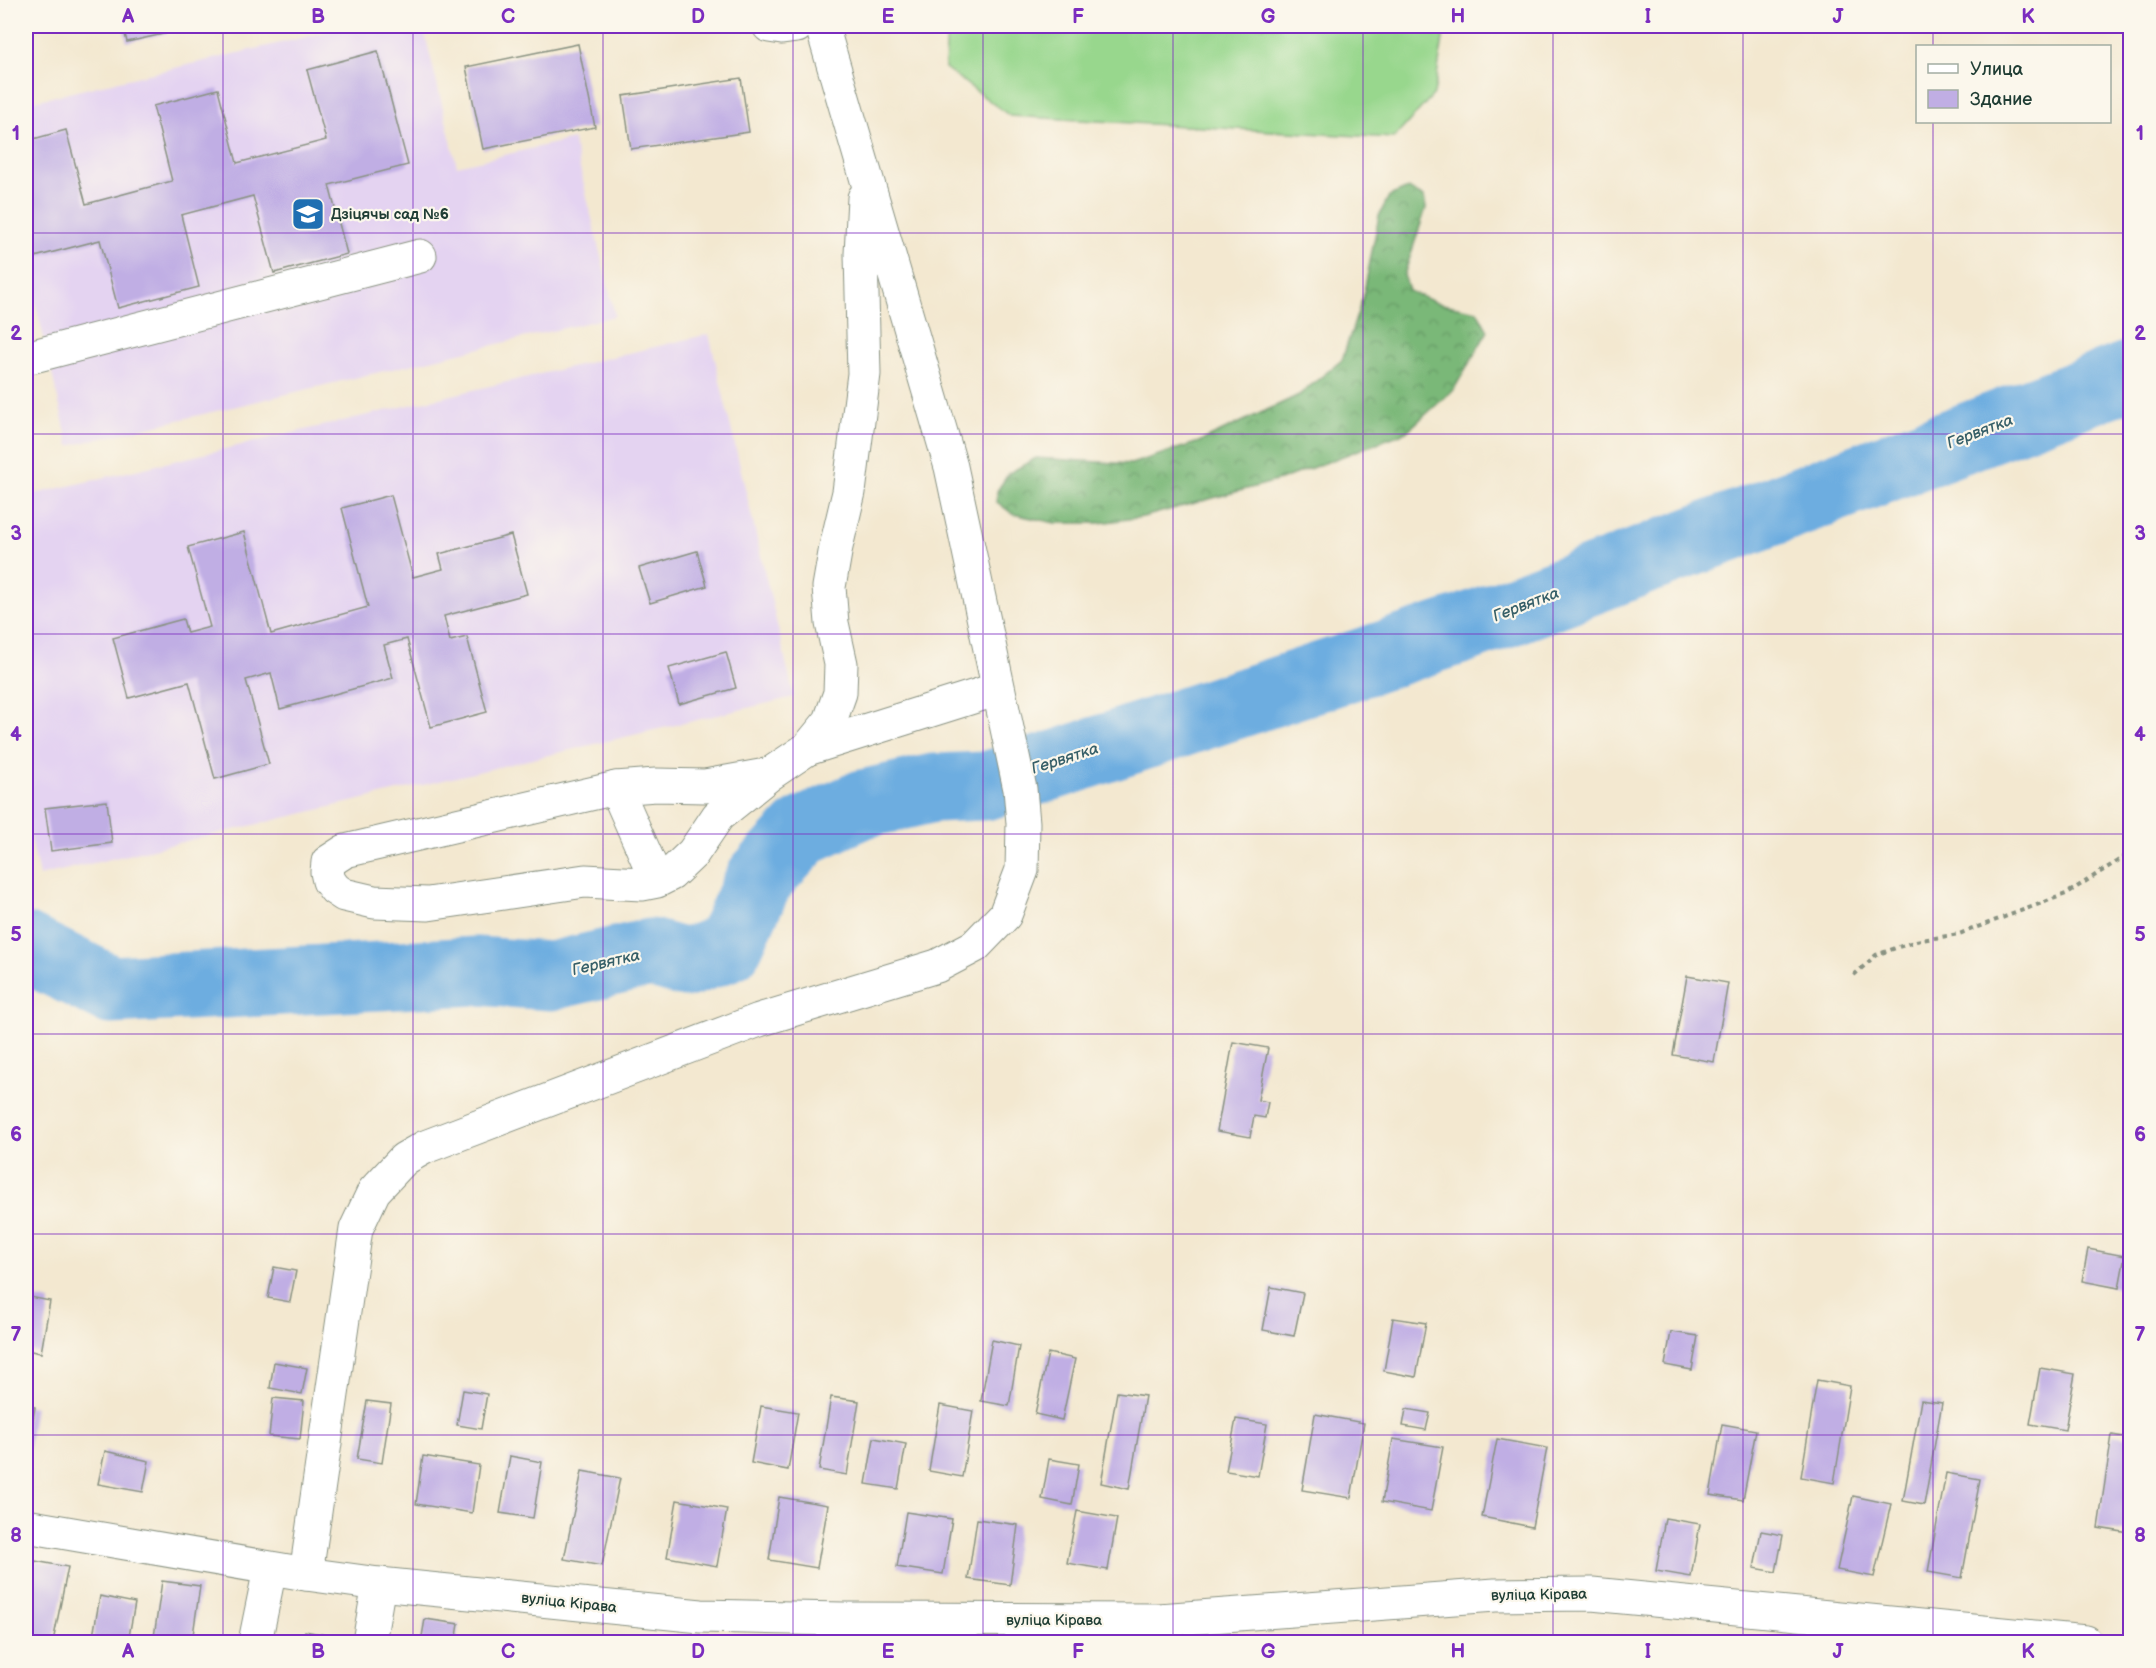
<svg xmlns="http://www.w3.org/2000/svg" width="2156" height="1668" viewBox="0 0 2156 1668" font-family="'Balsamiq Sans',sans-serif">
  <defs>
    <pattern id="forest-crowns" width="20" height="18" patternUnits="userSpaceOnUse" patternTransform="scale(1.5)"><rect width="20" height="18" fill="#7ab878"/><path d="M2 6a3 3 0 1 1 6 0M12 15a3 3 0 1 1 6 0" fill="none" stroke="#639763"/></pattern>
  </defs>
  <rect width="100%" height="100%" fill="#fbf7ec"/>
  <filter id="ink" filterUnits="userSpaceOnUse"><feTurbulence type="fractalNoise" baseFrequency=".0167" numOctaves="2"/><feDisplacementMap in="SourceGraphic" scale="12" xChannelSelector="R" yChannelSelector="G"/><feConvolveMatrix kernelMatrix="1 2 1 2 8 2 1 2 1" color-interpolation-filters="sRGB"/></filter>
  <filter id="wash" filterUnits="userSpaceOnUse"><feTurbulence type="fractalNoise" baseFrequency=".008" numOctaves="4" result="noise"/><feDisplacementMap in="SourceGraphic" scale="24" xChannelSelector="R" yChannelSelector="G"/><feGaussianBlur stdDeviation="1.35" result="paint"/><feColorMatrix in="noise" values="0 0 0 0 0 0 0 0 0 0 0 0 0 0 0 0 0 1.4 0 .05"/><feComposite in="paint" operator="in"/></filter>
  <g filter="url(#wash)">
    <rect width="100%" height="100%" fill="#f3e8d0"/>
    <g fill="#e4d3f1">
      <path d="M352 26H423L457 166 573 139 615 316 69 446 26 262V103Z"/>
      <path d="M709 334 794 697 39 876 26 815V496Z"/>
    </g>
    <path fill="url(#forest-crowns)" stroke="#4c7a56" stroke-width="1.5" d="M1408 188 1424 197 1426 208 1404 275 1409 291 1437 303 1477 311 1488 331 1454 389 1406 432 1280 480 1143 517 1099 523H1055L1013 514 997 502V491L1009 473 1036 458 1131 464 1199 442 1299 395 1342 360 1363 297 1379 216 1389 196Z"/>
    <path fill="#98d78d" stroke="#5c8a60" stroke-width="1.5" d="M947 26H1445L1434 94 1394 138 1010 116 945 68Z"/>
    <g fill="none" stroke-linecap="round" stroke-linejoin="round">
      <path stroke="#6dade0" stroke-width="69" d="M26 948 111 990 476 971 551 976 650 953 686 963 728 947 760 878 804 831 863 804 934 788 985 786 1049 767 1466 628 2130 375"/>
    </g>
    <g id="blocks">
      <g fill="#c0aee4">
        <path d="M123 26H166L168 33 127 42Z"/>
        <path d="M578 44 595 127 483 149 466 67Z"/>
        <path d="M378 51 408 165 329 185 347 254 274 273 253 196 181 215 199 287 118 308 100 240 27 259 26 253V141L66 130 86 204 172 181 153 106 218 89 237 163 326 140 307 70Z"/>
        <path d="M741 78 749 132 631 149 623 96Z"/>
        <path d="M391 495 413 577 443 569 439 554 511 535 527 594 444 616 450 641 467 637 487 712 431 727 407 639 384 645 393 678 280 709 271 673 246 680 269 764 215 779 189 682 129 698 113 638 183 619 187 633 210 627 188 547 244 532 271 634 368 607 342 508Z"/>
        <path d="M697 551 707 586 650 603 639 568Z"/>
        <path d="M726 652 736 688 679 704 669 668Z"/>
        <path d="M107 801 112 843 51 851 45 808Z"/>
        <path d="M1687 976 1728 983 1714 1062 1673 1055Z"/>
        <path d="M1233 1042 1268 1048 1258 1100 1268 1102 1265 1118 1254 1116 1250 1137 1217 1131Z"/>
        <path d="M2088 1249 2125 1256 2119 1288 2082 1281Z"/>
        <path d="M274 1267 296 1271 290 1302 268 1298Z"/>
        <path d="M1271 1287 1303 1293 1294 1336 1263 1330Z"/>
        <path d="M30 1297 50 1301 41 1353 26 1350V1325Z"/>
        <path d="M1393 1318 1426 1323 1416 1377 1384 1371Z"/>
        <path d="M1671 1332 1698 1336 1692 1370 1665 1365Z"/>
        <path d="M992 1340 1019 1346 1009 1406 981 1401Z"/>
        <path d="M1048 1353 1075 1359 1062 1420 1035 1414Z"/>
        <path d="M274 1362 307 1368 302 1394 270 1388Z"/>
        <path d="M2040 1368 2075 1374 2065 1430 2030 1424Z"/>
        <path d="M1817 1380 1850 1386 1834 1483 1801 1477Z"/>
        <path d="M463 1390 487 1394 481 1429 457 1425Z"/>
        <path d="M1117 1392 1145 1396 1129 1489 1101 1483Z"/>
        <path d="M831 1397 859 1401 847 1475 819 1470Z"/>
        <path d="M273 1398 304 1401 300 1439 269 1436Z"/>
        <path d="M1921 1400 1942 1403 1924 1505 1903 1501Z"/>
        <path d="M367 1401 391 1404 382 1463 357 1459Z"/>
        <path d="M26 1405 35 1407 27 1457 26 1456Z"/>
        <path d="M940 1405 973 1411 962 1477 929 1471Z"/>
        <path d="M761 1406 798 1412 788 1470 751 1463Z"/>
        <path d="M1406 1409 1430 1413 1426 1430 1403 1426Z"/>
        <path d="M1315 1414 1364 1423 1351 1498 1302 1490Z"/>
        <path d="M1236 1419 1267 1424 1258 1476 1226 1471Z"/>
        <path d="M1722 1424 1756 1430 1743 1500 1710 1495Z"/>
        <path d="M2112 1435 2130 1438V1533L2098 1528Z"/>
        <path d="M874 1438 906 1444 898 1489 866 1484Z"/>
        <path d="M1393 1439 1443 1447 1431 1511 1382 1502Z"/>
        <path d="M1497 1439 1547 1448 1532 1527 1482 1517Z"/>
        <path d="M105 1451 149 1461 143 1492 98 1484Z"/>
        <path d="M423 1456 479 1465 472 1513 416 1504Z"/>
        <path d="M510 1456 542 1462 533 1518 500 1513Z"/>
        <path d="M1049 1459 1079 1464 1072 1505 1042 1499Z"/>
        <path d="M582 1471 620 1478 602 1566 564 1559Z"/>
        <path d="M1946 1473 1980 1479 1962 1578 1928 1572Z"/>
        <path d="M1853 1496 1891 1504 1874 1577 1837 1570Z"/>
        <path d="M779 1497 828 1505 817 1568 769 1560Z"/>
        <path d="M677 1500 727 1509 717 1566 667 1557Z"/>
        <path d="M1077 1511 1117 1518 1108 1570 1067 1563Z"/>
        <path d="M906 1512 952 1519 943 1574 897 1567Z"/>
        <path d="M1665 1518 1700 1524 1691 1577 1656 1571Z"/>
        <path d="M977 1519 1018 1525 1010 1585 968 1579Z"/>
        <path d="M1761 1531 1783 1535 1776 1572 1754 1568Z"/>
        <path d="M35 1561 68 1567 53 1642H26V1607Z"/>
        <path d="M162 1581 200 1586 192 1642H168V1639L154 1637Z"/>
        <path d="M100 1596 135 1603 128 1642H92Z"/>
        <path d="M425 1619 459 1624 456 1642H421Z"/>
        <path d="M305 1631 337 1637 336 1642H303Z"/>
      </g>
    </g>
  </g>
  <g filter="url(#ink)">
    <use href="#blocks" fill-opacity="0" stroke="#899282" stroke-width="1.5"/>
    <g fill="none" stroke-linecap="round" stroke-linejoin="round">
      <g stroke="#899282" stroke-width="35">
        <g id="minor">
          <path d="M769 26 782 28 797 26"/>
          <path d="M26 358 420 256"/>
          <path d="M807 749 998 689"/>
          <path d="M616 788 656 785 705 786 766 775"/>
          <path d="M657 881 616 788 345 851 328 862 327 872 329 881 335 889 344 895 374 902 428 904 585 881 642 884 657 881 671 874 693 853 718 816 770 774 807 749 830 721 840 693 841 664 832 623 829 587 836 547 849 492 864 374 861 254 864 198"/>
          <path d="M26 1526 306 1574 379 1584 701 1616 843 1619 1159 1620 1495 1595 1592 1594 2086 1642"/>
          <path d="M306 1574 356 1229 374 1191 404 1159 425 1147 759 1020 937 966 975 946 1005 915 1022 870 1023 823 1020 789 951 467 822 26"/>
          <path d="M255 1642 270 1569"/>
          <path d="M369 1642 379 1584"/>
        </g>
      </g>
      <path stroke="#899282" stroke-width="4" stroke-dasharray="4.5 4.5" stroke-linecap="butt" d="M1854 975 1876 955 1916 941 1959 934 2066 894 2130 853"/>
      <use href="#minor" stroke="#fff" stroke-width="33"/>
    </g>
  </g>
  <path fill="none" stroke="#7b2cbf" stroke-width="1.5" stroke-opacity="0.55" d="M223 26V1642M413 26V1642M603 26V1642M793 26V1642M983 26V1642M1173 26V1642M1363 26V1642M1553 26V1642M1743 26V1642M1933 26V46M1933 122V1642M26 233H2130M26 434H2130M26 634H2130M26 834H2130M26 1034H2130M26 1234H2130M26 1435H2130"/>
  <defs>
    <g id="school-square" transform="scale(1.725)"><rect x="-9" y="-9" width="18" height="18" rx="4" fill="#1f6fb2" stroke="#fbf7ec"/><path d="M0-5L7-2L0 1L-7-2ZM-4 1L0 2.5L4 1V4Q0 6-4 4Z" fill="#fff"/></g>
  </defs>
  <g fill-rule="evenodd">
    <use href="#school-square" x="308" y="214"/>
  </g>
  <g text-anchor="middle" dominant-baseline="central" stroke-width="4.5" stroke-linejoin="round" paint-order="stroke">
    <g font-size="15" font-weight="bold" fill="#1f3d34" stroke="#fbf7ec" text-anchor="start">
      <text x="331" y="214">Дзіцячы сад №6</text>
    </g>
    <g font-size="15" fill="#1f3d34" stroke="#fbf7ec">
      <text transform="translate(1539 1595) rotate(-1)">вуліца Кірава</text>
      <text transform="translate(569 1603) rotate(6)">вуліца Кірава</text>
      <text x="1054" y="1620">вуліца Кірава</text>
    </g>
    <g font-size="16" font-style="italic" fill="#365f68" stroke="#fbf7ec">
      <text transform="translate(1980 432) rotate(-21)">Гервятка</text>
      <text transform="translate(1526 605) rotate(-21)">Гервятка</text>
      <text transform="translate(1065 759) rotate(-18)">Гервятка</text>
      <text transform="translate(606 963) rotate(-13)">Гервятка</text>
    </g>
  </g>
  <rect width="2156" height="1668" fill="none" stroke="#fbf7ec" stroke-width="66"/>
  <rect x="1916" y="45" width="195" height="78" fill="#fbf7ec" stroke="#a3ada2" stroke-width="1.5"/>
  <rect x="1928" y="64" width="30" height="9" fill="#ffffff" stroke="#a3ada2" stroke-width="1.5"/>
  <text x="1970" y="75" font-size="18" fill="#1f3d34">Улица</text>
  <rect x="1928" y="90" width="30" height="18" fill="#c0aee4" stroke="#a3ada2" stroke-width="1.5"/>
  <text x="1970" y="105" font-size="18" fill="#1f3d34">Здание</text>
  <rect x="33" y="33" width="2090" height="1602" fill="none" stroke="#7b2cbf" stroke-width="2"/>
  <g font-size="20" text-anchor="middle" font-weight="bold" fill="#7b2cbf">
    <text x="128" y="23">A</text>
    <text x="318" y="23">B</text>
    <text x="508" y="23">C</text>
    <text x="698" y="23">D</text>
    <text x="888" y="23">E</text>
    <text x="1078" y="23">F</text>
    <text x="1268" y="23">G</text>
    <text x="1458" y="23">H</text>
    <text x="1648" y="23">I</text>
    <text x="1838" y="23">J</text>
    <text x="2028" y="23">K</text>
    <text x="16" y="140">1</text>
    <text x="2140" y="140">1</text>
    <text x="16" y="340">2</text>
    <text x="2140" y="340">2</text>
    <text x="16" y="540">3</text>
    <text x="2140" y="540">3</text>
    <text x="16" y="741">4</text>
    <text x="2140" y="741">4</text>
    <text x="16" y="941">5</text>
    <text x="2140" y="941">5</text>
    <text x="16" y="1141">6</text>
    <text x="2140" y="1141">6</text>
    <text x="16" y="1341">7</text>
    <text x="2140" y="1341">7</text>
    <text x="16" y="1542">8</text>
    <text x="2140" y="1542">8</text>
    <text x="128" y="1658">A</text>
    <text x="318" y="1658">B</text>
    <text x="508" y="1658">C</text>
    <text x="698" y="1658">D</text>
    <text x="888" y="1658">E</text>
    <text x="1078" y="1658">F</text>
    <text x="1268" y="1658">G</text>
    <text x="1458" y="1658">H</text>
    <text x="1648" y="1658">I</text>
    <text x="1838" y="1658">J</text>
    <text x="2028" y="1658">K</text>
  </g>
</svg>
